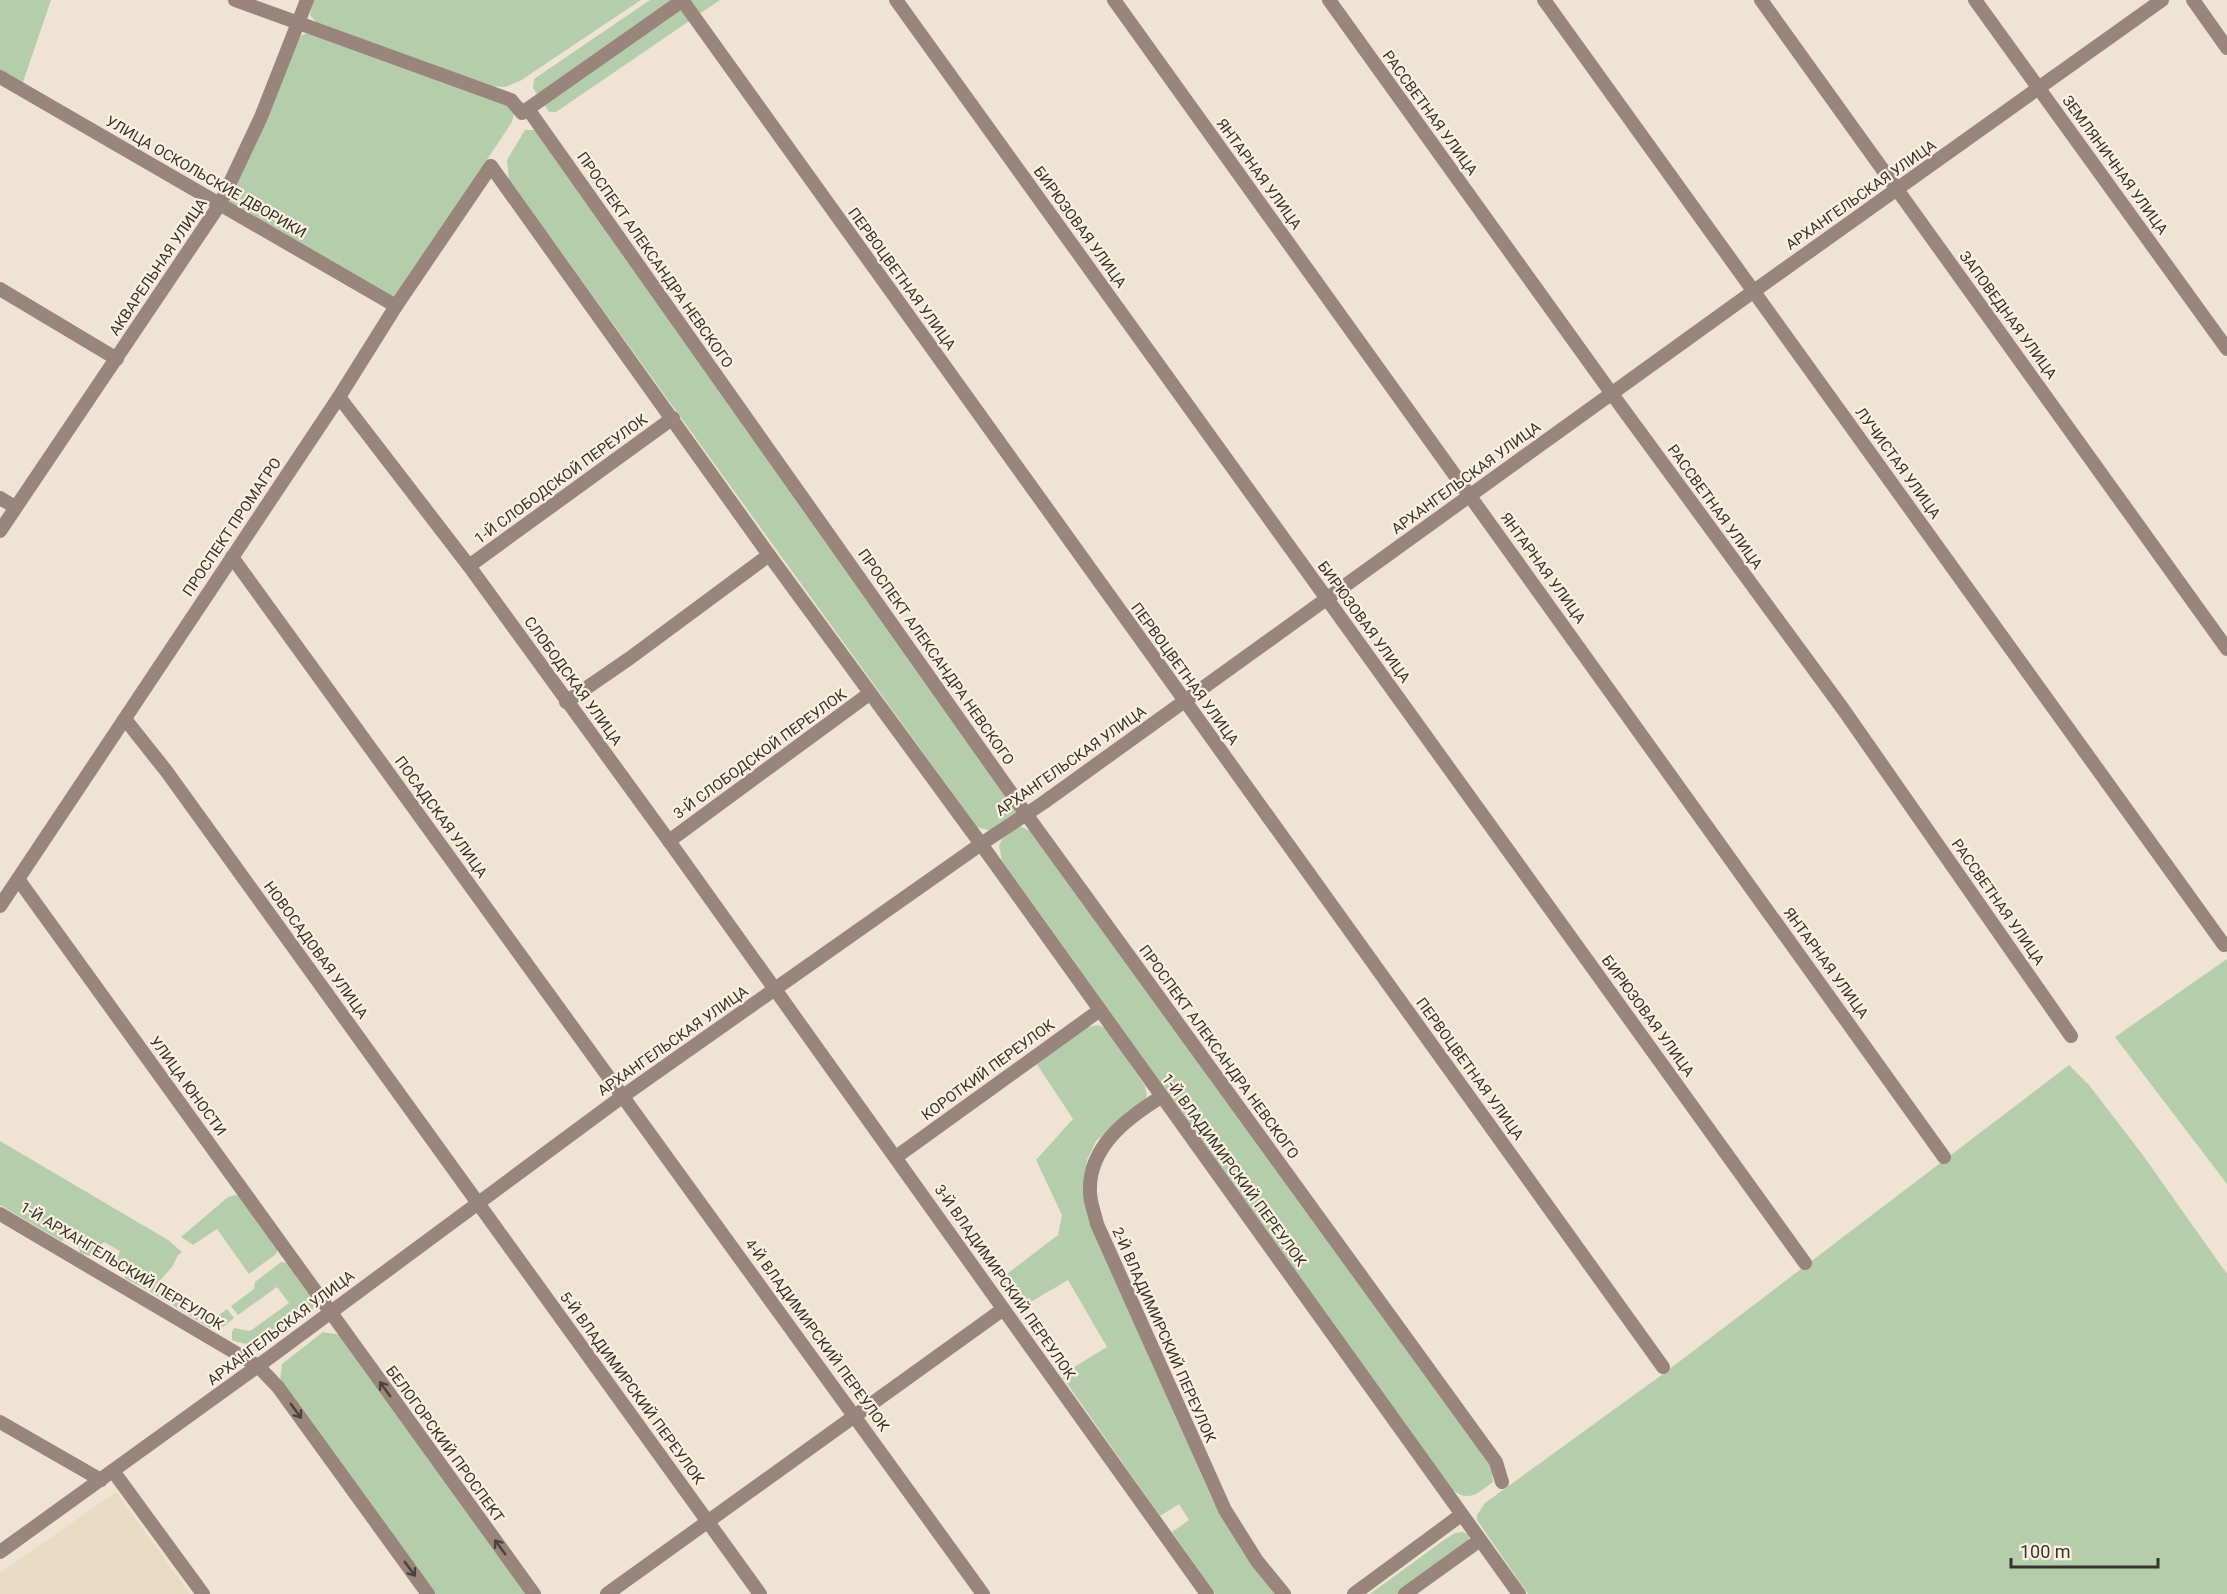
<svg xmlns="http://www.w3.org/2000/svg" width="2227" height="1594" viewBox="0 0 2227 1594" font-family="Roboto,sans-serif">
  <rect width="100%" height="100%" fill="#efe4d4"/>
  <path fill="#e9dac3" d="M116 1492 190 1594H0V1573Z"/>
  <g fill="#b6cdac">
    <path d="M0 0H51L22 85 0 72Z"/>
    <path d="M313 0H641L520 81 505 87 489 86 317 23 310 15Z"/>
    <path d="M650 0H720L556 112H549L533 88 534 79Z"/>
    <path d="M311 33 507 102 514 113 512 122 396 297H389L236 208 230 202 231 193 299 37 304 34Z"/>
    <path d="M525 130H535L1017 812 1014 817 992 831 977 827 509 180 507 160Z"/>
    <path d="M1020 826 1032 832 1492 1468 1493 1482C1476 1494 1470 1503 1451 1489L1002 861 999 846 1002 839Z"/>
    <path d="M2227 959V1184L2115 1037Z"/>
    <path d="M1098 1025 1107 1029 1145 1086 1147 1096 1142 1103 1096 1141 1087 1160 1085 1182 1095 1234 1212 1499 1226 1524 1277 1594H1215L1172 1532 1189 1520 1179 1504 1160 1516 1061 1375 1107 1347 1068 1280 1017 1310 999 1280 1058 1235 1062 1215 1036 1160 1073 1119 1036 1063 1087 1027Z"/>
    <path d="M2069 1065 2089 1085 2142 1154 2227 1274V1594H1528L1477 1520V1515L1485 1503 1663 1374Z"/>
    <path d="M0 1141 168 1240 182 1252 178 1255 172 1267 155 1286 213 1319 227 1309 234 1318 223 1327 210 1328 149 1291 124 1278 127 1273 116 1263 120 1251 104 1242 90 1256 80 1253 78 1243 70 1239 61 1241 0 1205Z"/>
    <path d="M236 1195 243 1197 278 1249 276 1254 249 1274 217 1229 193 1245 181 1237 228 1197Z"/>
    <path d="M281 1262 292 1264 315 1297 313 1309C289 1328 265 1354 232 1340V1332L234 1328 250 1331 289 1303 277 1287 238 1315 231 1306 254 1289 255 1282Z"/>
    <path d="M323 1332 341 1335 527 1594H432L280 1382 282 1364Z"/>
    <path d="M1463 1532 1469 1535 1468 1541 1464 1546 1398 1594H1370L1444 1540 1455 1533Z"/>
  </g>
  <g fill="none" stroke-linecap="round" stroke-linejoin="round">
    <g stroke="#99857b" stroke-width="14">
      <path d="M235 0 511 100 522 113 683 0"/>
      <path d="M682 0 1663 1367"/>
      <path d="M896 0 1805 1263"/>
      <path d="M1114 0 1944 1157"/>
      <path d="M1329 0 1612 394 1843 709 2071 1036"/>
      <path d="M1544 0 2224 945"/>
      <path d="M1761 0 2227 649"/>
      <path d="M1975 0 2227 349"/>
      <path d="M2193 0 2227 48"/>
      <path d="M0 77 396 306"/>
      <path d="M528 109 1026 814 1496 1462 1502 1482"/>
      <path d="M0 289 117 359"/>
      <path d="M339 397 469 566 669 841 1207 1594"/>
      <path d="M0 498 15 507"/>
      <path d="M0 531 220 204 261 117 307 0"/>
      <path d="M232 557 983 1594"/>
      <path d="M469 566 673 418"/>
      <path d="M566 702 630 658 769 555"/>
      <path d="M125 719 167 772 760 1594"/>
      <path d="M669 841 869 694"/>
      <path d="M18 879 534 1594"/>
      <path d="M0 906 339 397 396 306 491 166 769 555 981 844 1519 1594"/>
      <path d="M1161 1097C1127 1118 1088 1147 1090 1192 1090 1203 1095 1214 1097 1224L1225 1510 1257 1561 1284 1594"/>
      <path d="M896 1157 1100 1010"/>
      <path d="M0 1214 258 1366 278 1387 428 1594"/>
      <path d="M0 1422 101 1480"/>
      <path d="M113 1471 203 1594"/>
      <path d="M0 1552 258 1366 623 1096 981 844 1043 803 1754 291 2162 0"/>
      <path d="M607 1594 1002 1310"/>
      <path d="M1354 1594 1461 1515"/>
      <path d="M1405 1594 1480 1540"/>
    </g>
  </g>
  <defs><path id="oneway-shaft" d="M-6 0H5M1.5-3L5.5 0L1.5 3" fill="none" stroke-width="1.6" stroke-linecap="round" stroke-linejoin="round" transform="scale(1.5)"/></defs>
  <g stroke="#4b433d">
    <use href="#oneway-shaft" transform="translate(385 1389) rotate(-126)"/>
    <use href="#oneway-shaft" transform="translate(296 1411) rotate(54)"/>
    <use href="#oneway-shaft" transform="translate(500 1547) rotate(-126)"/>
    <use href="#oneway-shaft" transform="translate(410 1569) rotate(54)"/>
  </g>
  <g text-anchor="middle" dominant-baseline="central" stroke-width="4.5" stroke-linejoin="round" paint-order="stroke">
    <g font-size="15" fill="#37332d" stroke="#fcf1e1">
      <text transform="translate(1430 113) rotate(54)">РАССВЕТНАЯ УЛИЦА</text>
      <text transform="translate(2115 165) rotate(54)">ЗЕМЛЯНИЧНАЯ УЛИЦА</text>
      <text transform="translate(1259 174) rotate(54)">ЯНТАРНАЯ УЛИЦА</text>
      <text transform="translate(206 177) rotate(30)">УЛИЦА ОСКОЛЬСКИЕ ДВОРИКИ</text>
      <text transform="translate(1861 195) rotate(-35)">АРХАНГЕЛЬСКАЯ УЛИЦА</text>
      <text transform="translate(1080 227) rotate(54)">БИРЮЗОВАЯ УЛИЦА</text>
      <text transform="translate(655 260) rotate(55)">ПРОСПЕКТ АЛЕКСАНДРА НЕВСКОГО</text>
      <text transform="translate(158 267) rotate(-56)">АКВАРЕЛЬНАЯ УЛИЦА</text>
      <text transform="translate(902 279) rotate(54)">ПЕРВОЦВЕТНАЯ УЛИЦА</text>
      <text transform="translate(2008 315) rotate(54)">ЗАПОВЕДНАЯ УЛИЦА</text>
      <text transform="translate(1898 463) rotate(54)">ЛУЧИСТАЯ УЛИЦА</text>
      <text transform="translate(1466 478) rotate(-36)">АРХАНГЕЛЬСКАЯ УЛИЦА</text>
      <text transform="translate(561 479) rotate(-36)">1-Й СЛОБОДСКОЙ ПЕРЕУЛОК</text>
      <text transform="translate(1715 507) rotate(54)">РАССВЕТНАЯ УЛИЦА</text>
      <text transform="translate(232 527) rotate(-56)">ПРОСПЕКТ ПРОМАГРО</text>
      <text transform="translate(1543 568) rotate(54)">ЯНТАРНАЯ УЛИЦА</text>
      <text transform="translate(1364 622) rotate(54)">БИРЮЗОВАЯ УЛИЦА</text>
      <text transform="translate(936 657) rotate(55)">ПРОСПЕКТ АЛЕКСАНДРА НЕВСКОГО</text>
      <text transform="translate(1185 674) rotate(54)">ПЕРВОЦВЕТНАЯ УЛИЦА</text>
      <text transform="translate(573 681) rotate(54)">СЛОБОДСКАЯ УЛИЦА</text>
      <text transform="translate(760 754) rotate(-36)">3-Й СЛОБОДСКОЙ ПЕРЕУЛОК</text>
      <text transform="translate(1071 761) rotate(-35)">АРХАНГЕЛЬСКАЯ УЛИЦА</text>
      <text transform="translate(441 817) rotate(54)">ПОСАДСКАЯ УЛИЦА</text>
      <text transform="translate(1998 902) rotate(55)">РАССВЕТНАЯ УЛИЦА</text>
      <text transform="translate(316 950) rotate(54)">НОВОСАДОВАЯ УЛИЦА</text>
      <text transform="translate(1826 963) rotate(54)">ЯНТАРНАЯ УЛИЦА</text>
      <text transform="translate(1648 1016) rotate(54)">БИРЮЗОВАЯ УЛИЦА</text>
      <text transform="translate(673 1041) rotate(-35)">АРХАНГЕЛЬСКАЯ УЛИЦА</text>
      <text transform="translate(1219 1052) rotate(54)">ПРОСПЕКТ АЛЕКСАНДРА НЕВСКОГО</text>
      <text transform="translate(1470 1069) rotate(54)">ПЕРВОЦВЕТНАЯ УЛИЦА</text>
      <text transform="translate(988 1070) rotate(-36)">КОРОТКИЙ ПЕРЕУЛОК</text>
      <text transform="translate(188 1086) rotate(54)">УЛИЦА ЮНОСТИ</text>
      <text transform="translate(1234 1170) rotate(54)">1-Й ВЛАДИМИРСКИЙ ПЕРЕУЛОК</text>
      <text transform="translate(122 1266) rotate(31)">1-Й АРХАНГЕЛЬСКИЙ ПЕРЕУЛОК</text>
      <text transform="translate(1005 1282) rotate(55)">3-Й ВЛАДИМИРСКИЙ ПЕРЕУЛОК</text>
      <text transform="translate(281 1328) rotate(-37)">АРХАНГЕЛЬСКАЯ УЛИЦА</text>
      <text transform="translate(817 1335) rotate(54)">4-Й ВЛАДИМИРСКИЙ ПЕРЕУЛОК</text>
      <text transform="translate(1164 1335) rotate(66)">2-Й ВЛАДИМИРСКИЙ ПЕРЕУЛОК</text>
      <text transform="translate(632 1388) rotate(54)">5-Й ВЛАДИМИРСКИЙ ПЕРЕУЛОК</text>
      <text transform="translate(445 1444) rotate(54)">БЕЛОГОРСКИЙ ПРОСПЕКТ</text>
    </g>
  </g>
  <path d="M2011 1558v9h147v-9" fill="none" stroke="#37332d" stroke-width="3"/>
  <text x="2020" y="1558" font-size="18" fill="#37332d" stroke="#fcf1e1" stroke-width="4.5" paint-order="stroke">100 m</text>
</svg>
